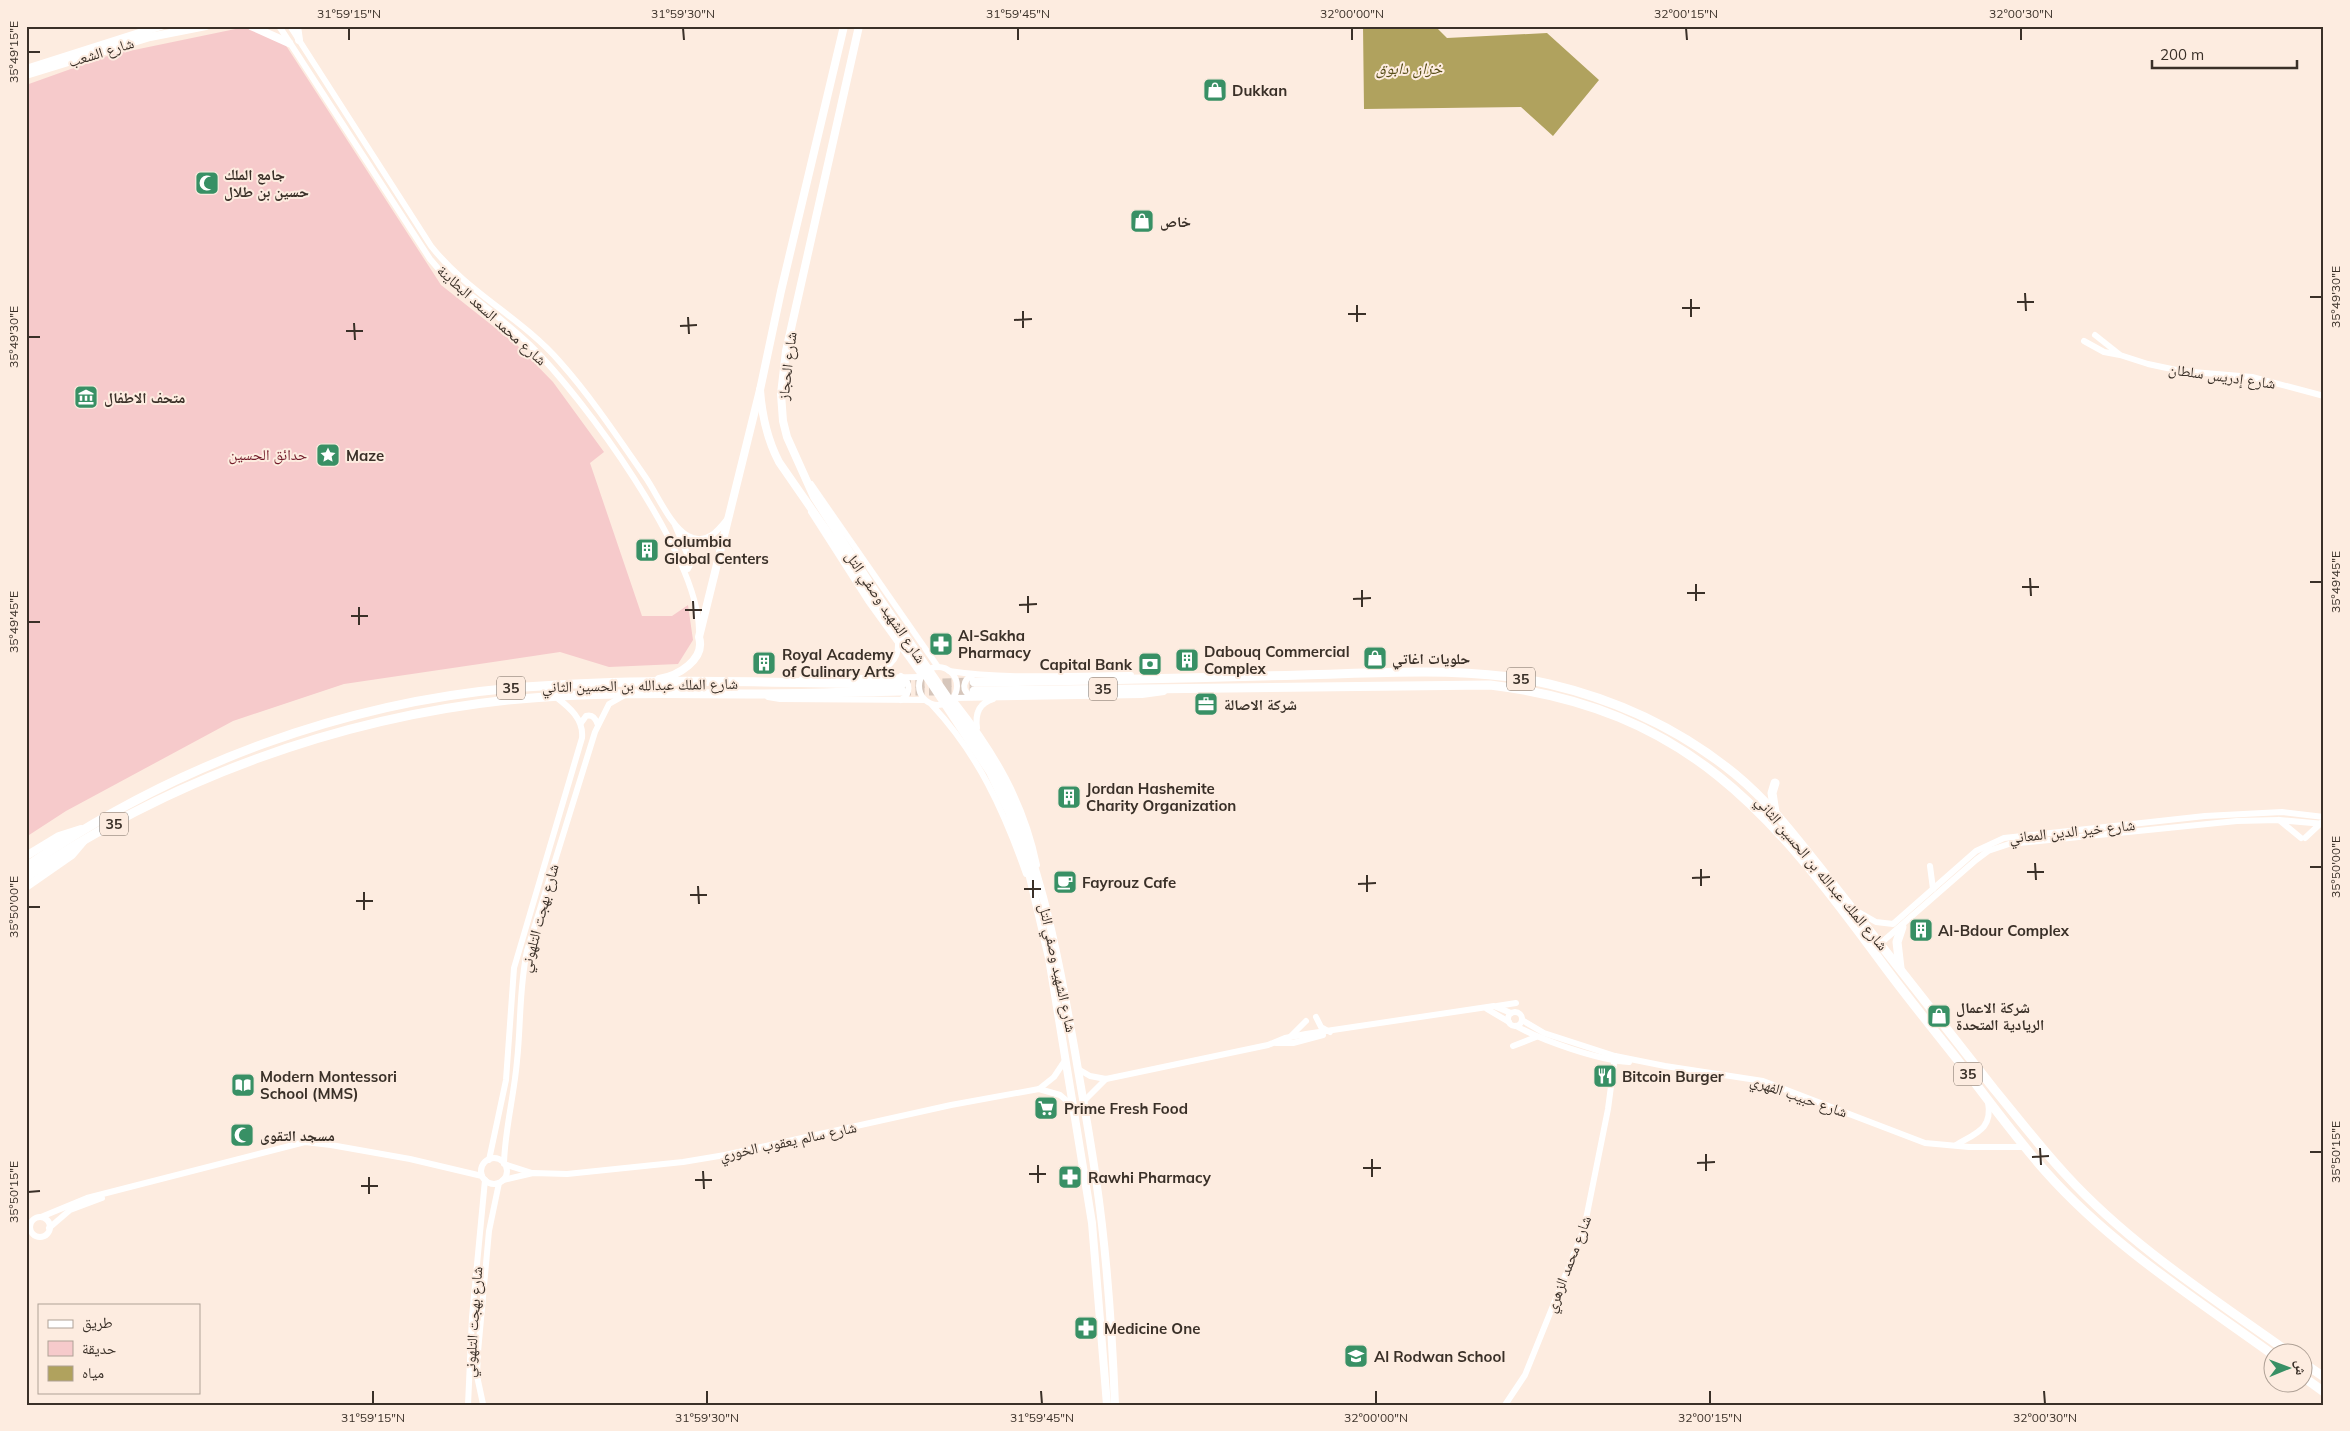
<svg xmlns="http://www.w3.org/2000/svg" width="2350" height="1431" viewBox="0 0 2350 1431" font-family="Mulish,'Noto Naskh Arabic',sans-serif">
  <rect width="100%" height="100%" fill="#fdece0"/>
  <path fill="#f6cacb" d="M245 27 265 34 285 44 441 285 517 345 553 382 604 452 590 463 642 616H672L688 605 693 640 678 664 609 667 560 652 344 684 233 721 66 811 26 837V85L110 55Z"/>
  <path fill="#b0a25e" d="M1363 26H1435L1447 38 1547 33 1599 80 1553 136 1521 107 1364 109Z"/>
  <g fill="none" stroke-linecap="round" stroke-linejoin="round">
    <g stroke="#d6c6bb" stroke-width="9" stroke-dasharray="9 4.5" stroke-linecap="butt">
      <path d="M902 684 974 682"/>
      <path d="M902 691H974"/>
    </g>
    <g stroke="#fff" stroke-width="6">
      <path d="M279 26 430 259 442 273C471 296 503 319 530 345 584 398 698 554 699 630"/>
      <path d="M290 26 431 246C467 292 522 318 560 362 592 398 619 439 646 478 657 494 671 527 688 536 706 546 718 531 728 518"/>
      <path d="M2095 335 2119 354"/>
      <path d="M2084 341 2104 352 2120 355 2148 364 2181 371 2252 377 2324 396"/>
      <path d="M811 484 938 667"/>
      <path d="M811 512 868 601 922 676"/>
      <path d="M675 525 691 563 688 569 683 568"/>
      <circle cx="938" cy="686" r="19"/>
      <path d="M949 671C1009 680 1070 675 1131 675"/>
      <path d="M870 674C885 669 899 662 898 644"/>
      <path d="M901 676C911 682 911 694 901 700"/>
      <path d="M802 679 921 677"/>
      <path d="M768 697 780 699 924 700"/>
      <path d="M972 697C961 691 962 680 973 675"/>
      <path d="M954 698 1142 695 1164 692"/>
      <path d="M955 702C994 751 1024 802 1037 865"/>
      <path d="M932 705C978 754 1004 811 1026 874"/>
      <path d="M581 723 586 716C593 714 596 719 598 725"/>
      <path d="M977 728C975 714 979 703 993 699"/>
      <path d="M2279 820 2301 838"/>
      <path d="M2305 838 2321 823"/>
      <path d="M1930 866 1933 889"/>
      <path d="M1855 910 1876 922 1893 924 1976 851 2004 838 2205 816 2282 812 2324 817"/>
      <path d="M1873 950 1976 860 1988 851 2009 844 2237 821 2279 820 2324 824"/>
      <path d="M1497 1006 1516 1003"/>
      <path d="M1487 1009 1509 1022"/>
      <circle cx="1515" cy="1019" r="7"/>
      <path d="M1316 1017 1321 1027 1330 1032"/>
      <path d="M1522 1020 1544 1033 1615 1056 1665 1066 1763 1081 1925 1143 1969 1147H2025"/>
      <path d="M1516 1026C1543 1041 1598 1060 1629 1062"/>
      <path d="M1291 1036 1306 1021"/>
      <path d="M1276 1043H1293L1323 1035"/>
      <path d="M1513 1046 1536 1037"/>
      <path d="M1078 1069 1090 1076 1106 1079 1268 1045 1285 1038 1306 1034 1494 1006 1511 1013"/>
      <path d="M1039 1089 1054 1077 1066 1059"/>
      <path d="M1083 1102 1106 1079"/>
      <path d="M1956 1145C1976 1133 1993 1129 1988 1102"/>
      <circle cx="494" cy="1171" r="13"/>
      <path d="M489 1160 506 1080 514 968 582 738C584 719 569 707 556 697"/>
      <path d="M504 1163C505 1129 514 1096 517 1061 521 1025 519 988 527 951L595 732 609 704 625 695"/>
      <path d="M504 1164 532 1173"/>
      <path d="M503 1180 533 1173 567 1174 683 1162 725 1155 951 1105 1039 1089 1060 1095 1074 1107"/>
      <circle cx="40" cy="1227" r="10"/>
      <path d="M41 1217 87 1198 305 1142 331 1145 410 1159 482 1176"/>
      <path d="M49 1228 70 1210 102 1198"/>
      <path d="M483 1404 477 1376 478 1352 489 1231 499 1183"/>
      <path d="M468 1405 472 1317 485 1180"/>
      <path d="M1505 1405 1525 1375 1584 1229 1608 1109 1615 1056"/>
    </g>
    <g stroke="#fff" stroke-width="8">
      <path d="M251 26 289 43"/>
      <path d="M297 26 299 40"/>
      <path d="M859 26 786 351 781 394 783 421 787 437 814 497 880 599 988 756C1039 847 1057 951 1075 1052 1082 1094 1090 1137 1096 1179 1107 1254 1112 1329 1115 1405"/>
      <path d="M26 69 161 26"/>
      <path d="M26 75 150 37 206 26"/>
      <path d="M760 390C762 416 767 439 779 462L880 608"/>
      <path d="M901 638 990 772 1009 812 1026 860 1049 958 1092 1223 1107 1405"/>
      <path d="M659 679C677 676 706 660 699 637L760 390 781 291 844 26"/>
      <path d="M26 856 59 836 81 829"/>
      <path d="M26 887 72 855 83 842"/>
    </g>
    <g stroke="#fff" stroke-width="9">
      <path d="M974 682C1083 681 1193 678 1302 675 1383 673 1470 666 1549 684 1617 700 1681 730 1735 774 1774 806 1804 848 1836 888 1889 955 1941 1022 1994 1089 2018 1118 2040 1147 2066 1175 2131 1246 2213 1298 2291 1354"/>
      <path d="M974 691 1490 685C1688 709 1771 812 1882 963 1907 997 1934 1030 1960 1063 1988 1100 2015 1137 2046 1172 2111 1245 2193 1297 2272 1354"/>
      <path d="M1775 812 1772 793 1775 783"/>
      <path d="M26 867C173 765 347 700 525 687 650 677 776 683 902 684"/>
      <path d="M26 877C167 780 338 718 508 700 587 692 666 693 746 694 798 694 850 692 902 691"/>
      <path d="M1900 968 1897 942 1902 927"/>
      <path d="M2302 1362 2324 1377"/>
      <path d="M2302 1376 2324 1392"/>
    </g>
  </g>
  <path fill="none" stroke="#3a3028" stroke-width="2" d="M349 28V40M683 28 684 40M1018 28V40M1352 28V40M1686 28 1687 40M2021 28V40M28 52H40M2025 293 2026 311M2310 297H2322M1691 299V317M2017 302H2034M1357 305V322M1682 308H1700M1023 311V328M1348 314H1366M688 317 689 334M1014 320 1032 319M354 323 355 340M680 326 697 325M346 331H363M28 337H40M2030 578 2031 596M2310 582H2322M1696 584V601M2022 587H2039M1362 590V607M1687 593H1705M1028 596V613M1353 599 1371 598M693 601 694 619M1019 605 1037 604M359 607V625M685 610H702M351 616H368M28 622H40M2035 863 2036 880M2310 867H2322M1701 869V886M2027 872H2044M1367 875V892M1692 878 1710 877M1033 880V898M1358 884 1376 883M698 886 699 904M1024 889H1041M364 892V910M690 895H707M356 901H373M28 907H40M2040 1148 2041 1165M2310 1152H2322M1706 1154V1171M2032 1157 2049 1156M1372 1159V1177M1697 1163 1715 1162M1038 1165V1183M1363 1168H1381M703 1171 704 1189M1029 1174H1046M369 1177V1194M695 1180H712M361 1186H378M28 1192 40 1191M373 1391V1404M707 1391V1404M1041 1391 1042 1404M1376 1391V1404M1710 1391V1404M2044 1391 2045 1404"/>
  <defs>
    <g id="shop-square" transform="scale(1.25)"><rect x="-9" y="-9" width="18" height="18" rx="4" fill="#389065" stroke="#fdece0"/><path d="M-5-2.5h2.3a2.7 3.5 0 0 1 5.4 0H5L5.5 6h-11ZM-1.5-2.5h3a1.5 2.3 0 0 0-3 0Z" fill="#fff"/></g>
    <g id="mosque-square" transform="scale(1.25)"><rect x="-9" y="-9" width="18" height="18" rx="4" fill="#389065" stroke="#fdece0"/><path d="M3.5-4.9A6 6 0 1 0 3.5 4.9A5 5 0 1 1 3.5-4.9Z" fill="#fff"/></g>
    <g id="museum-square" transform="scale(1.25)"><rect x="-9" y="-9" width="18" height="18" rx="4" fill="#389065" stroke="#fdece0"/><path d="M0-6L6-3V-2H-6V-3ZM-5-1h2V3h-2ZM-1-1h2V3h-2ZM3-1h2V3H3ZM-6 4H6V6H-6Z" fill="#fff"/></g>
    <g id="sight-square" transform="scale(1.25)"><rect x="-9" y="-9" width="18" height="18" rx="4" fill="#389065" stroke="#fdece0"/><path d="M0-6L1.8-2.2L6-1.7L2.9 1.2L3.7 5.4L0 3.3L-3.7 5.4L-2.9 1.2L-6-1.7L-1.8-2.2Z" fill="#fff"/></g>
    <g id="building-square" transform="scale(1.25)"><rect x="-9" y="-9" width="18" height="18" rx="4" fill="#389065" stroke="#fdece0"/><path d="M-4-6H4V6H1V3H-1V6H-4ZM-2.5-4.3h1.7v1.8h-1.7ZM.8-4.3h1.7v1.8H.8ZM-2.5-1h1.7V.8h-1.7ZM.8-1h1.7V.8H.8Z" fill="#fff"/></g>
    <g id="pharmacy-square" transform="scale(1.25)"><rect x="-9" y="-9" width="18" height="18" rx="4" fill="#389065" stroke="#fdece0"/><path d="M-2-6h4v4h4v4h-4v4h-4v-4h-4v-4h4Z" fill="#fff"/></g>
    <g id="bank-square" transform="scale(1.25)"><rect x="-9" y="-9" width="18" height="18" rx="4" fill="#389065" stroke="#fdece0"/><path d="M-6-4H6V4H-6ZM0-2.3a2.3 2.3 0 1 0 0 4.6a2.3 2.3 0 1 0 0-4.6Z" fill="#fff"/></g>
    <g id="office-square" transform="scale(1.25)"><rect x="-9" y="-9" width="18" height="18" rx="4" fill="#389065" stroke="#fdece0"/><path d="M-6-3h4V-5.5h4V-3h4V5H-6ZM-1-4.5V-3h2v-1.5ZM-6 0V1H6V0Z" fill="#fff"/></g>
    <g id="cafe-square" transform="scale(1.25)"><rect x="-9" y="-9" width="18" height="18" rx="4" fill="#389065" stroke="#fdece0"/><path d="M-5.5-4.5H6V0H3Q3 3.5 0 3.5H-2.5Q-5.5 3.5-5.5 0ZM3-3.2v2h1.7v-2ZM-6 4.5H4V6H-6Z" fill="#fff"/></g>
    <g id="restaurant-square" transform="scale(1.25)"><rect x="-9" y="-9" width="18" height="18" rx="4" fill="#389065" stroke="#fdece0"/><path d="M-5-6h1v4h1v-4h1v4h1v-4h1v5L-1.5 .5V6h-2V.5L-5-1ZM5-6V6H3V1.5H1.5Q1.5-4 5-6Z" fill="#fff"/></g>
    <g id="library-square" transform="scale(1.25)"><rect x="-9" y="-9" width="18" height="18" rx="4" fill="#389065" stroke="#fdece0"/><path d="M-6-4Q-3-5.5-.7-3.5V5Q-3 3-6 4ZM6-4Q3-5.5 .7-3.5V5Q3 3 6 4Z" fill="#fff"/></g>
    <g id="supermarket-square" transform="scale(1.25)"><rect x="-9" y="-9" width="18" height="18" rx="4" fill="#389065" stroke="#fdece0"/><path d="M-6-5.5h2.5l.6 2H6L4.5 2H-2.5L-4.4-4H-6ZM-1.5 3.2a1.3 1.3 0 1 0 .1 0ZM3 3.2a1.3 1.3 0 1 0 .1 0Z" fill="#fff"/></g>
    <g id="school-square" transform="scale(1.25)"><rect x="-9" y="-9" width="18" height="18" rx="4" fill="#389065" stroke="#fdece0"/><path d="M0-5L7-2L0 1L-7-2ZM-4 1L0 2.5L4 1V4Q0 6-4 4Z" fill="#fff"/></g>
  </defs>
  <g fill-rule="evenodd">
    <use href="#shop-square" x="1215" y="90"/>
    <use href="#mosque-square" x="207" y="183"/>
    <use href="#shop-square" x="1142" y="221"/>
    <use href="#museum-square" x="86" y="397"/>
    <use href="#sight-square" x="328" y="455"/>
    <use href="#building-square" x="647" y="550"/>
    <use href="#pharmacy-square" x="941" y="644"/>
    <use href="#shop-square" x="1375" y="658"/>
    <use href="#building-square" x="1187" y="660"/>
    <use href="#building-square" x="764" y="663"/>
    <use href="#bank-square" x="1150" y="664"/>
    <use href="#office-square" x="1206" y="704"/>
    <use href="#building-square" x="1069" y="797"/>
    <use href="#cafe-square" x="1065" y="882"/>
    <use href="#building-square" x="1921" y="930"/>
    <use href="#shop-square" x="1939" y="1016"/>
    <use href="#restaurant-square" x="1605" y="1076"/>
    <use href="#library-square" x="243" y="1085"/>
    <use href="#supermarket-square" x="1046" y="1108"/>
    <use href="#mosque-square" x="242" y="1135"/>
    <use href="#pharmacy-square" x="1070" y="1177"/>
    <use href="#pharmacy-square" x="1086" y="1328"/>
    <use href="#school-square" x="1356" y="1356"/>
  </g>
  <g text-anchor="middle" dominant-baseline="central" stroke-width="4" stroke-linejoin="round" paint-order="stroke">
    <g fill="#fdece0" stroke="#74685f" stroke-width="1">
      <rect x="1507" y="667.5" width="28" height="23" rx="4"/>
      <rect x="497" y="676.5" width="28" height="23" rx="4"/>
      <rect x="1089" y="677.5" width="28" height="23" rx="4"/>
      <rect x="100" y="812.5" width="28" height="23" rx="4"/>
      <rect x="1954" y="1062.5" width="28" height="23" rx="4"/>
    </g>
    <g font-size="14" font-weight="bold" fill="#3a3028">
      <text x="1521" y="679">35</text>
      <text x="511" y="688">35</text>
      <text x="1103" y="689">35</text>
      <text x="114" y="824">35</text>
      <text x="1968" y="1074">35</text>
    </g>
    <g font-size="15" fill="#3a3028" stroke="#fdece0">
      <text transform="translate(101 52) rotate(-17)">شارع الشعب</text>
      <text transform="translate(492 315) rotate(42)">شارع محمد السعد البطاينة</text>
      <text transform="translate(787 366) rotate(-83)">شارع الحجاز</text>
      <text transform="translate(2222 376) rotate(8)">شارع إدريس سلطان</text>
      <text transform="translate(886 607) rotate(56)">شارع الشهيد وصفي التل</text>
      <text transform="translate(640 685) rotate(-1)">شارع الملك عبدالله بن الحسين الثاني</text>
      <text transform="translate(2072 831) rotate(-6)">شارع خير الدين المعاني</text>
      <text transform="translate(1822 873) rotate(50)">شارع الملك عبدالله بن الحسين الثاني</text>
      <text transform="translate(539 918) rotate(-75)">شارع بهجت التلهوني</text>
      <text transform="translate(1058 968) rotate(78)">شارع الشهيد وصفي التل</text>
      <text transform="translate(1799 1096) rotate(19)">شارع حبيب الفهري</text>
      <text transform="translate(788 1141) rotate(-12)">شارع سالم يعقوب الخوري</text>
      <text transform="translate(1568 1264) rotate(-69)">شارع محمد الزهري</text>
      <text transform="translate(473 1322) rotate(-86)">شارع بهجت التلهوني</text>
    </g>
    <g font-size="15" font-weight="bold" fill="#3a3028" stroke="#fdece0" text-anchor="start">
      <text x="1232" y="90">Dukkan</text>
      <text x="224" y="174">جامع الملك<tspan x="224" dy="17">حسين بن طلال</tspan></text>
      <text x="1160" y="221">خاص</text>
      <text x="104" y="397">متحف الاطفال</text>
      <text x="346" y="455">Maze</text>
      <text x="664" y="541">Columbia<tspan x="664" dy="17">Global Centers</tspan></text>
      <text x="958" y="635">Al-Sakha<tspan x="958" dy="17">Pharmacy</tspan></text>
      <text x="1204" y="651">Dabouq Commercial<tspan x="1204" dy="17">Complex</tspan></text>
      <text x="782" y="654">Royal Academy<tspan x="782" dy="17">of Culinary Arts</tspan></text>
      <text x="1392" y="658">حلويات اغاتي</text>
      <text x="1132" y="664" text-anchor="end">Capital Bank</text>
      <text x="1224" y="704">شركة الاصالة</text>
      <text x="1086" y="788">Jordan Hashemite<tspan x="1086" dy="17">Charity Organization</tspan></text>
      <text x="1082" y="882">Fayrouz Cafe</text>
      <text x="1938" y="930">Al-Bdour Complex</text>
      <text x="1956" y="1007">شركة الاعمال<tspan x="1956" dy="17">الريادية المتحدة</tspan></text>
      <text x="260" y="1076">Modern Montessori<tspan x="260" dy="17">School (MMS)</tspan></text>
      <text x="1622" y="1076">Bitcoin Burger</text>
      <text x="1064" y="1108">Prime Fresh Food</text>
      <text x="260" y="1135">مسجد التقوى</text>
      <text x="1088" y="1177">Rawhi Pharmacy</text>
      <text x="1104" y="1328">Medicine One</text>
      <text x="1374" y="1356">Al Rodwan School</text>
    </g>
    <g font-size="15" fill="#721c29" stroke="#fdece0">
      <text x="268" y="454">حدائق الحسين</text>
    </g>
    <g font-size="16" font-style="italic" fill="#574d18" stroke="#fdece0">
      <text x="1409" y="68">خزان دابوق</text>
    </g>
  </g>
  <rect width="2350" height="1431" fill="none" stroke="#fdece0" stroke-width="55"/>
  <rect x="38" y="1304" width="162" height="90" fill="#fdece0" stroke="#afa196"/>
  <rect x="48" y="1320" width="25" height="8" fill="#ffffff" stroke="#afa196"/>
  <text x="82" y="1328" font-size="15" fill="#3a3028">طريق</text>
  <rect x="48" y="1341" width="25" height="15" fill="#f6cacb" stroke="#afa196"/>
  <text x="82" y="1354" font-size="15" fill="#3a3028">حديقة</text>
  <rect x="48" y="1366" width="25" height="15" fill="#b0a25e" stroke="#afa196"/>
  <text x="82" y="1378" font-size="15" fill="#3a3028">مياه</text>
  <g transform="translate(2288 1368) rotate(89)"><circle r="24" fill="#fdece0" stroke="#afa196"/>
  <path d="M0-4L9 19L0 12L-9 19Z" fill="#389065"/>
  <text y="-8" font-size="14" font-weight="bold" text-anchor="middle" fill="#3a3028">ش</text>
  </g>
  <path d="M2152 60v8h145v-8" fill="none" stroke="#3a3028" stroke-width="2.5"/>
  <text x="2160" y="60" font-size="15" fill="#3a3028" stroke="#fdece0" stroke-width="4" paint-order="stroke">200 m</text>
  <rect x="28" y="28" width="2294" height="1376" fill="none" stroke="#3a3028" stroke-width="2"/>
  <g font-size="12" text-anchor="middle" fill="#3a3028">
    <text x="349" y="18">31°59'15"N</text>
    <text x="683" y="18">31°59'30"N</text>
    <text x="1018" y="18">31°59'45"N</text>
    <text x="1352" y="18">32°00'00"N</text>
    <text x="1686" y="18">32°00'15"N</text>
    <text x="2021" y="18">32°00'30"N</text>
    <text transform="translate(14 52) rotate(-90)" y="4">35°49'15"E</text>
    <text transform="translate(2336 297) rotate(-90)" y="4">35°49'30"E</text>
    <text transform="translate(14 337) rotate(-90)" y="4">35°49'30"E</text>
    <text transform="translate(2336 582) rotate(-90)" y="4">35°49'45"E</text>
    <text transform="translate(14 622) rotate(-90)" y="4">35°49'45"E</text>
    <text transform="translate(2336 867) rotate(-90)" y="4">35°50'00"E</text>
    <text transform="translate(14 907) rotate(-90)" y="4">35°50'00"E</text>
    <text transform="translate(2336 1152) rotate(-90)" y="4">35°50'15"E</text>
    <text transform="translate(14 1192) rotate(-90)" y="4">35°50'15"E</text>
    <text x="373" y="1422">31°59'15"N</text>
    <text x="707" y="1422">31°59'30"N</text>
    <text x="1042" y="1422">31°59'45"N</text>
    <text x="1376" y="1422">32°00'00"N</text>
    <text x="1710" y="1422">32°00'15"N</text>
    <text x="2045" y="1422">32°00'30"N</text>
  </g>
</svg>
